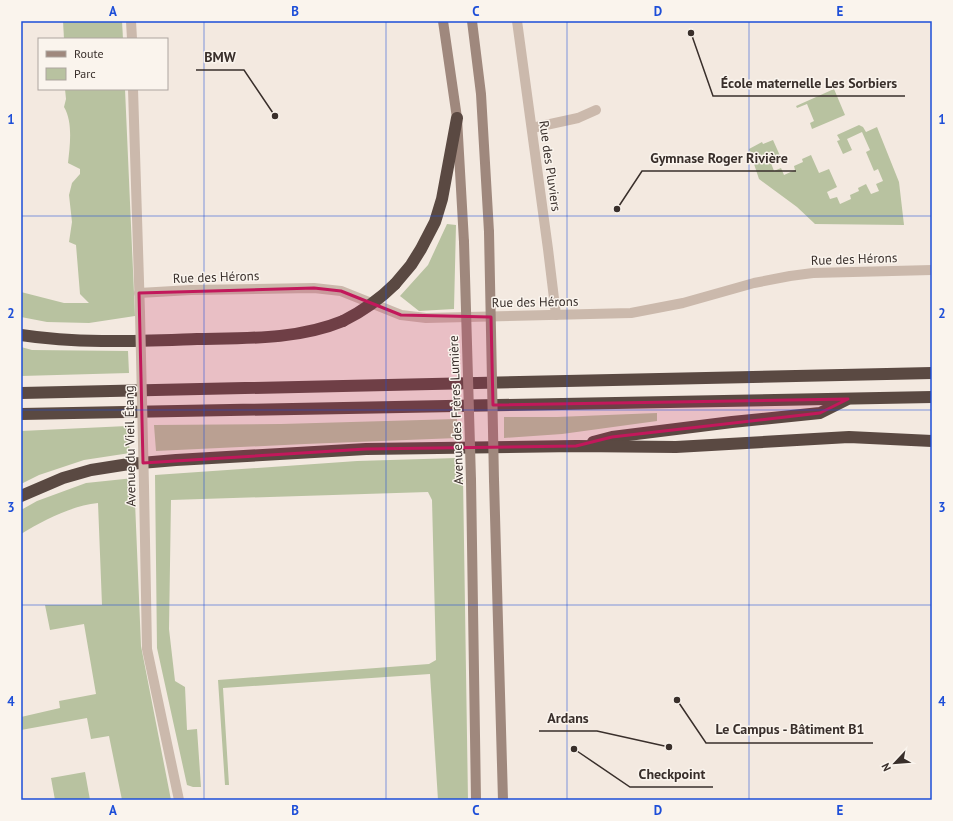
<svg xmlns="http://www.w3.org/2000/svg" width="953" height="821" viewBox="0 0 953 821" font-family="'PT Sans',sans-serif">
  <rect width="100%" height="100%" fill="#f3e9e0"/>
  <g fill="#b8c2a0">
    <path d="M63 21H122L123 39H64Z"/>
    <path d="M65 89H125L135 316 89 323 47 322 21 317V292L64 303H89L80 294 76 245 69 242 72 222 69 195 72 183 80 174V169L68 163C70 145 73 122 64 107L66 99Z"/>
    <path d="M834 89 845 115 812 129 810 123 814 121 807 104 797 108 796 106Z"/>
    <path d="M859 125 863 127 866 132 877 127 899 182 904 225 815 224 797 207 759 179 749 149 762 142 763 144 773 140 781 158 771 163 774 171 781 168 784 175 795 170 794 166 803 162 802 159 811 155 819 173 829 169 837 187 827 192 830 199 837 197 840 204 851 199 850 195 859 191 858 188 866 184 871 194 879 191 876 184 883 181 878 169 874 171 866 152 870 150 862 132 847 139 852 150 843 154 837 141 840 140 837 135Z"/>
    <path d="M447 224 456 225 454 309 419 311 400 296 428 265Z"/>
    <path d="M21 347 32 350 128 351 129 373 21 376Z"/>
    <path d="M657 413V421L562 434 504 438V417H557Z"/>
    <path d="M457 419V438L305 444 156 451 154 425 281 424Z"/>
    <path d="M127 426 130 453 84 460 39 475 21 484V431Z"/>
    <path d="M457 458 458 476 463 477 468 800H438L430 674 223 688 229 785H225L218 680 429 664 436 660 432 500 428 492 171 500 169 629 175 681 185 687 187 730 197 729 201 787H193L187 785 157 648 155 475 357 461Z"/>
    <path d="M134 478 141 646 171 800H122L109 736 91 739 87 718 21 730V717L60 708 59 701 96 694 84 624 50 630 45 605H102L98 503C71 506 44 520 21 534V510L37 501 86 483Z"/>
    <path d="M85 772 90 800H55L51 778Z"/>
  </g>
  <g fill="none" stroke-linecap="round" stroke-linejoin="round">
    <g stroke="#cbb9ac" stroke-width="10">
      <path d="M131 21 132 39"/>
      <path d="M517 21 548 249 556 315"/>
      <path d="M133 89 140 313"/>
      <path d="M532 128 578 118 596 110"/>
      <path d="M139 293 191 290 314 288 341 291 401 315 426 318 631 313 683 303 754 283 790 276 813 273 932 270"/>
      <path d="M144 487 147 649 179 800"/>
    </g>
    <g stroke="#9f887d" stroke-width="10">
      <path d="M443 21 457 118 464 242"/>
      <path d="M472 21 481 94 489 232"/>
      <path d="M471 480 476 800"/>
      <path d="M494 480 503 800"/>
    </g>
    <g stroke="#5a4942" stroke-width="12">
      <path d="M395 284 411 265 421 249 435 222 442 199 457 118"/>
      <path d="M21 335C79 344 138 341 197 339 245 338 297 340 343 321"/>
      <path d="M21 393 932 373"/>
      <path d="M21 414 932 397"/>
      <path d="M593 442 612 437 732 422 820 413 846 400"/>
      <path d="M21 496 63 478 91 470 129 464 176 460 366 449 576 446 676 447 849 437 932 441"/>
    </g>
    <path stroke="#cbb9ac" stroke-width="10" d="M140 313 144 487"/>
    <g stroke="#9f887d" stroke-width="10">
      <path d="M489 232 494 480"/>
      <path d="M464 242 471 480"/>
    </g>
    <path stroke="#5a4942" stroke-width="12" d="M343 321C363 311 379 300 395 284"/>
  </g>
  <path fill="#c2185b" fill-opacity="0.2" stroke="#c2185b" stroke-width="3" stroke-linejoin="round" d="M314 288 341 291 401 315 491 317 493 405 848 399 820 413 612 437 576 446 366 449 143 463 139 293Z"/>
  <path fill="none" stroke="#1d4ed8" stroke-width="1" stroke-opacity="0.55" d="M204 21V800M386 21V800M567 21V800M749 21V800M21 216H932M21 410H932M21 605H932"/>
  <g text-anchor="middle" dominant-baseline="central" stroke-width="3" stroke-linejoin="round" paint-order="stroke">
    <g font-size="13" fill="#392f2b" stroke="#faf4ed">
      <text transform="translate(550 166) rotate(82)">Rue des Pluviers</text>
      <text transform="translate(854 259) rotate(-2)">Rue des Hérons</text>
      <text transform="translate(216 277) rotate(-2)">Rue des Hérons</text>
      <text transform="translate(535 302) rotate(-1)">Rue des Hérons</text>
      <text transform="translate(456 410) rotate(-92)">Avenue des Frères Lumière</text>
      <text transform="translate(130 446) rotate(-91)">Avenue du Vieil Étang</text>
    </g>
  </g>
  <path fill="none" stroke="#392f2b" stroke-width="1.5" d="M275 116L244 70H196M691 33L713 96H905M617 209L642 171H796M669 747L597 731H539M677 700L706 743H873M574 749L630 787H713"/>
  <g fill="#392f2b" stroke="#faf4ed" stroke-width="1.5">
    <circle cx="275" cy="116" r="4"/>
    <circle cx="691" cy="33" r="4"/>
    <circle cx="617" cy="209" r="4"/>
    <circle cx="669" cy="747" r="4"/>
    <circle cx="677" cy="700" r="4"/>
    <circle cx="574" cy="749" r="4"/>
  </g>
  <g font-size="14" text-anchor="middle" font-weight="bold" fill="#392f2b" stroke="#faf4ed" stroke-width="3" stroke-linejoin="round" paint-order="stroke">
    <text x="220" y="62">BMW</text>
    <text x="809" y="88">École maternelle Les Sorbiers</text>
    <text x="719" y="163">Gymnase Roger Rivière</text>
    <text x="568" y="723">Ardans</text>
    <text x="790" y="734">Le Campus - Bâtiment B1</text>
    <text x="672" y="779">Checkpoint</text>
  </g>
  <rect width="953" height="821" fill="none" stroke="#faf4ed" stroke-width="44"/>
  <rect x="38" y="38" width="130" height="52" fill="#faf4ed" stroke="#ada59f"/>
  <rect x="46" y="51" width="20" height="6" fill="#9f887d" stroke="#ada59f"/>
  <text x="74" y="58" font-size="12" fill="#392f2b">Route</text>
  <rect x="46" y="68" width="20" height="12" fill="#b8c2a0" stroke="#ada59f"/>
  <text x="74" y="78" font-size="12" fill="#392f2b">Parc</text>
  <g transform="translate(895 763) rotate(244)" stroke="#faf4ed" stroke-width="3" paint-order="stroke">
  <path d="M0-3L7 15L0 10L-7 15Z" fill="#392f2b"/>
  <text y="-6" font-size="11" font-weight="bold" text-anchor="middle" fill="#392f2b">N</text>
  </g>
  <rect x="22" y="22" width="909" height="777" fill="none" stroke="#1d4ed8" stroke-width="1.5"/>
  <g font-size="13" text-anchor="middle" font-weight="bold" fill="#1d4ed8">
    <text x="113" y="16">A</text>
    <text x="295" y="16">B</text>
    <text x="476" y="16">C</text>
    <text x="658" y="16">D</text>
    <text x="840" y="16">E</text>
    <text x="11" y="124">1</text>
    <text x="942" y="124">1</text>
    <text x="11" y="318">2</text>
    <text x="942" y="318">2</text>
    <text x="11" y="512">3</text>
    <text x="942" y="512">3</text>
    <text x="11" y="706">4</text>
    <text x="942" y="706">4</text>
    <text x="113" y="815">A</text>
    <text x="295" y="815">B</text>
    <text x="476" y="815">C</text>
    <text x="658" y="815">D</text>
    <text x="840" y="815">E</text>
  </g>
</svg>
